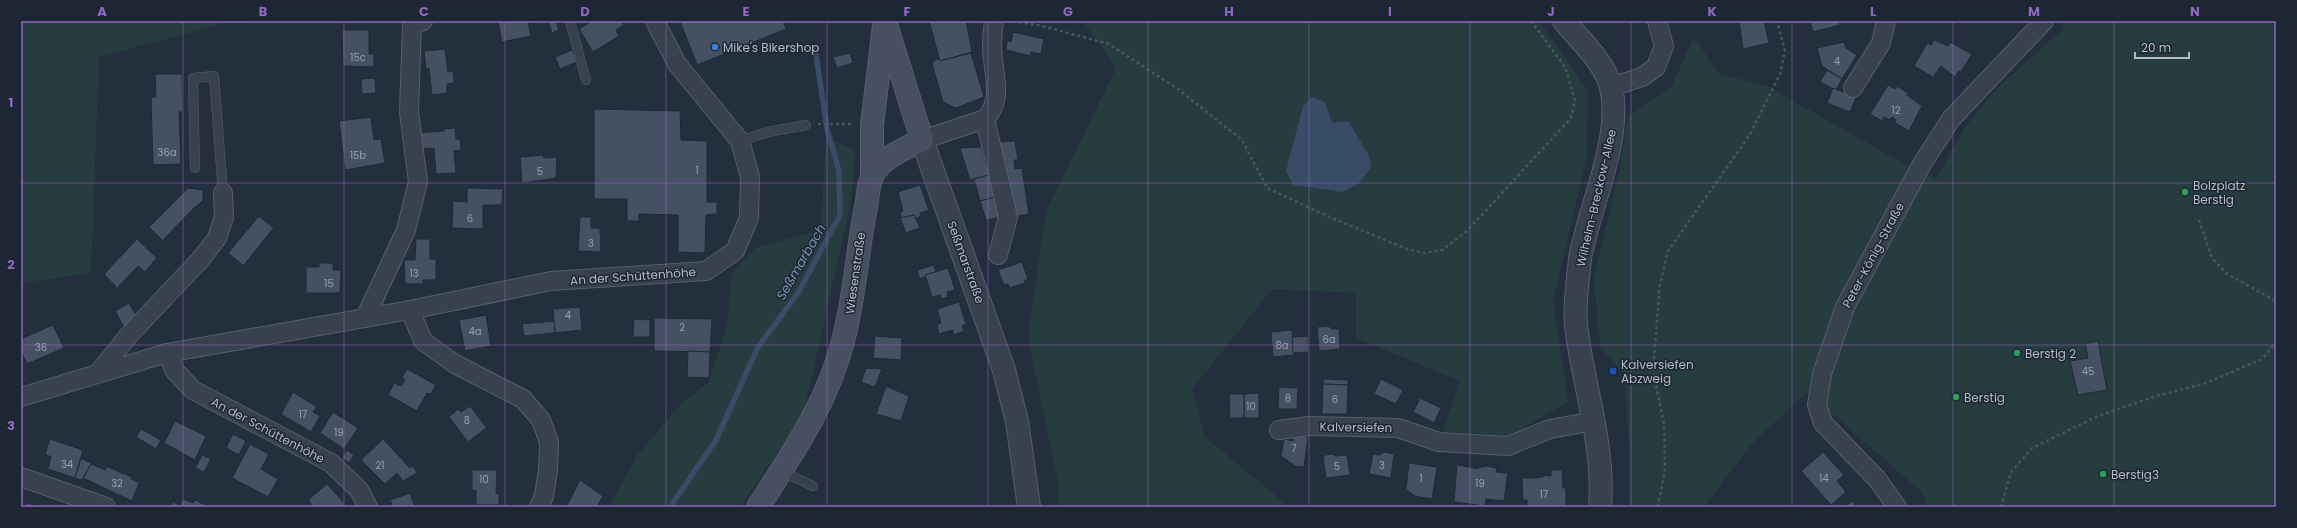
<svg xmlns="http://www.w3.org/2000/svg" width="2297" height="528" viewBox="0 0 2297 528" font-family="Poppins,sans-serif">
  <rect width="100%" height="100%" fill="#242f3e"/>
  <g fill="#263c3f">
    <path d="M21 21H287L226 23 99 57 91 273 21 283Z"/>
    <path d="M1083 21H1539L1588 90 1587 157 1553 301 1568 402 1508 436 1443 431 1460 381 1356 338V293L1272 289 1192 389 1205 437 1289 507H1059V487L1028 338 1046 212 1116 68Z"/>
    <path d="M2063 21H2276V507H1927L1922 492 1807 392 1751 445 1704 507H1629L1630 458 1624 374 1600 347 1594 278 1619 174 1628 116 1671 87 1694 37 1719 74 1767 86 1906 165 1936 179 1965 127 1996 89 2063 29Z"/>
    <path d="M826 140 835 141 855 151 851 202 805 407 798 423 740 507H609L638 454 683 402 709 382 727 326 732 273 755 248 821 230Z"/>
  </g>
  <path fill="#394c67" d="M1312 97 1325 102 1332 123 1348 121 1369 156 1371 168 1358 184 1343 192 1293 185 1286 171 1303 106Z"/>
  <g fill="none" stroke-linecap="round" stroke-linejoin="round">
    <path stroke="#394c67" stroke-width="5.5" d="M670 507 716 440 758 347 798 293 840 215 839 171 827 129 815 47"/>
  </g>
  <g fill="#455162" stroke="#1f2835">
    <path d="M498 21H528L531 36 502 42Z"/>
    <path d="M548 21H556L559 30 552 33Z"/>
    <path d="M592 21H621L624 25 616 30 619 36 593 52 579 29Z"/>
    <path d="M680 21H783L786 29 697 65Z"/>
    <path d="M929 21H966L972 52 940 61Z"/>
    <path d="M1739 21H1764L1769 43 1743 49Z"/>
    <path d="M1810 21H1839L1840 25 1813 32Z"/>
    <path d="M342 30H369V54H374V67L343 66Z"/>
    <path d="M1013 32 1044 39 1041 54 1031 52V56L1006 50 1007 41 1011 42Z"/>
    <path d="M1934 40 1948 46 1950 42 1972 54 1961 72 1959 71 1955 77 1941 66 1933 77 1914 66 1927 43 1931 45Z"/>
    <path d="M1844 42 1846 48 1857 55 1842 79 1822 66 1817 48Z"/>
    <path d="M445 49 448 72 453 71 454 83 447 84V93L432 95 429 68 426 69 424 51Z"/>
    <path d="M572 50 577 62 560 69 555 57Z"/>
    <path d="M850 53 853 63 837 68 833 57Z"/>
    <path d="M971 53 984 97 956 108 943 102 932 64 935 60 939 59 940 61Z"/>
    <path d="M1827 70 1842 79 1836 90 1820 82Z"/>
    <path d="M155 74H182L183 112H179L181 164 153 165 151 97H156Z"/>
    <path d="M375 78 376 93 362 94 361 79Z"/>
    <path d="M1888 85 1895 89 1897 86 1908 93 1907 95 1922 106 1909 131 1894 122 1896 120 1892 117 1890 120 1884 117 1882 121 1870 114Z"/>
    <path d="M1833 88 1856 97 1850 112 1827 103Z"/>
    <path d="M594 109 680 111 681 140 707 141V202H717V214L706 215 705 253 678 252V215L639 214V221H627V199H594Z"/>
    <path d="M371 117 374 140 381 139 385 163 345 170 339 121Z"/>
    <path d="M455 128 456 139H460L461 150 454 151 456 173 436 174 434 148 418 149 417 133 444 131V129Z"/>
    <path d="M1015 141 1018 160H1014L1015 169 1022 168 1029 214 1013 217 998 142Z"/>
    <path d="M981 147 989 175 970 180 960 148Z"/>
    <path d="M543 155 544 158 557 157 556 178 522 183 520 157Z"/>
    <path d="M989 175 995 197 980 201 974 179Z"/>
    <path d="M920 185 929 210 920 213 921 216 917 218H915L914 215 902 219 900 212 903 211 898 192Z"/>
    <path d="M188 188 203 190V200L197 206 198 209 196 206 163 240 165 243 149 227Z"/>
    <path d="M467 188 503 189 502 205H483V229L452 228 453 201 467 202Z"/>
    <path d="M995 197 1001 217 986 220 980 201Z"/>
    <path d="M914 215 920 228 906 233 900 218Z"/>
    <path d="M259 216 276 230 273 229 244 265 245 267 228 253Z"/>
    <path d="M580 217H591V228H600L601 252 578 251Z"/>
    <path d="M137 239 156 257 158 256 145 272 138 266 118 287 119 290 104 274Z"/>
    <path d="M416 239H430V259H436V280H423V284H405L404 260H415Z"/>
    <path d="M1022 262 1028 279 1024 281 1025 283 1009 288 1008 284 1004 285 998 270Z"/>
    <path d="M319 263H333V270H341L340 293H306V267H319Z"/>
    <path d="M934 265 936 272 920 279 917 270Z"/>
    <path d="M948 268 955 290 947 292 948 297 941 299 940 295 932 297 925 275Z"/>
    <path d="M959 302 966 324 962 326 964 331 954 335 952 330 939 334 937 325 941 323 937 309Z"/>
    <path d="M129 303 137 317 125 329 115 311Z"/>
    <path d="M580 307 582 330 555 333 553 309Z"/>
    <path d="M486 315 491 346 465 351 459 320Z"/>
    <path d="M654 318 712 319 710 352 654 351Z"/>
    <path d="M634 319 650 320V337H633Z"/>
    <path d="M554 321 555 333 524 336 522 324Z"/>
    <path d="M53 325 64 348 27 364 21 351V339Z"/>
    <path d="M1328 326 1332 329H1339L1340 349 1319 351 1317 327Z"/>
    <path d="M1292 330 1294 355 1273 357 1271 332Z"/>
    <path d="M875 336 902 338 901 360 873 358Z"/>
    <path d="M1308 336 1309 352 1293 353 1292 337Z"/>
    <path d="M2098 341 2107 390 2078 395 2070 361 2088 358 2085 343Z"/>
    <path d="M688 351 710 352 709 378 687 377Z"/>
    <path d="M866 368 882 369 875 387 861 382Z"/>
    <path d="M407 369 436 385 431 394 427 393 417 411 388 395 394 383 401 386 405 380 402 378Z"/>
    <path d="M1323 379 1348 380V385L1323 384Z"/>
    <path d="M1381 379 1403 390 1396 404 1374 394Z"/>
    <path d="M1323 384 1348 385 1347 414H1322Z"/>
    <path d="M886 386 909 396 901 421 876 414Z"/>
    <path d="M1279 387 1298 388 1297 409H1278Z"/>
    <path d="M293 392 317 407 313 412 320 416 311 432 281 414Z"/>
    <path d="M1259 393V418H1244V394Z"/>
    <path d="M1229 394H1244V418H1230Z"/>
    <path d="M1420 398 1441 408 1434 423 1413 412Z"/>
    <path d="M470 406 486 427 489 426 468 442 449 417 458 409 461 412Z"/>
    <path d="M333 412 358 428 344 449 320 433Z"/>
    <path d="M175 421 206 436 195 460 164 443Z"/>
    <path d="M141 429 161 440 156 449 136 437Z"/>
    <path d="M233 434 246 441 239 455 226 448Z"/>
    <path d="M1294 435 1308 437 1304 467 1295 466 1281 456 1284 439 1293 441Z"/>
    <path d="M50 439 83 450 75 478 48 469 51 457 45 454Z"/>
    <path d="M383 439 410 468 413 466 417 473 403 481 397 473 385 484 361 460Z"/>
    <path d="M250 444 269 454 261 469 278 479 268 497 232 478Z"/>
    <path d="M347 450 354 455 349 463 342 458Z"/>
    <path d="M1384 452 1394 454 1391 478 1369 474 1373 454 1380 455Z"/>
    <path d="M1823 452 1844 475 1837 481 1846 492 1831 505 1801 471Z"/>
    <path d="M1333 454 1336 456 1347 455 1350 475 1326 478 1323 458 1325 455Z"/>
    <path d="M202 455 211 459 204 472 195 468Z"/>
    <path d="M81 459 92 463 82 480 75 478Z"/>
    <path d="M1409 463 1437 467 1432 499 1415 496 1406 489Z"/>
    <path d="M1457 463 1458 465 1468 467V464L1469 467 1478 469 1479 467H1485L1486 464V466L1496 468 1497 465 1496 472 1506 473 1508 471 1504 501 1486 499 1485 506 1454 502Z"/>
    <path d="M91 464 105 470 108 464V467L132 477 131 479 138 482 141 478 132 501 83 478Z"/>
    <path d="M472 470H497L496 493 499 494V505H476V491L472 490Z"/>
    <path d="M1551 470H1562L1563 488H1566V507H1527V500H1523L1522 478H1533V475V478L1543 477V475L1551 476Z"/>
    <path d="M580 480 603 496 597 507H566Z"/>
    <path d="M327 484 339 497 347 507H314L308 500Z"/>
    <path d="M410 493 415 507H393L390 500Z"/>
    <path d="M183 499 193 503 195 500 210 507H170L172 502 180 505Z"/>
    <path d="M1852 501 1857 507H1845Z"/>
    <path d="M27 503 41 507H25Z"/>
  </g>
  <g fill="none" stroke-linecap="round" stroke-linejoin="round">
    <g stroke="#565f6c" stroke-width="10">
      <g id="service">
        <path d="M570 21 586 80"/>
        <path d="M740 141 768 132 806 125"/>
        <path d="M195 168 193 78 214 76 223 193"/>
        <path d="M781 471 813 486"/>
      </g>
    </g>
    <g stroke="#565f6c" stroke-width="20">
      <g id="minor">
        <path d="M1611 87 1642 77 1656 67 1664 46 1657 21"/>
        <path d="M1853 88 1881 43 1886 21"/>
        <path d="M985 119C1005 99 992 71 992 46 992 38 993 29 994 21"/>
        <path d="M922 140 985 119 1008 217 998 255"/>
        <path d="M410 310 423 341 455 364 523 399 541 420 549 442 548 470 544 496 539 507"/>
        <path d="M365 318 406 230 418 182 409 112 412 24 423 21"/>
        <path d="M167 353 175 371 193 390 331 463 359 490 368 507"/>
        <path d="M99 372 129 335 200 260 217 238 224 217 223 193"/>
        <path d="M21 397 167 353 410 310 551 281 706 271 735 251 749 218 750 177 740 141 677 64 655 21"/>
        <path d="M1279 430 1309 426 1398 428 1439 442 1508 446 1550 429 1594 421"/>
        <path d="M21 477 106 507"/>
        <path d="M1897 507 1877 479 1823 423 1817 405 1822 374 1845 307 1922 164 1951 119 2044 21"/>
      </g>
    </g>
    <g stroke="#565f6c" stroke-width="24">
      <g id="tertiary">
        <path d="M1564 21C1580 40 1605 63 1611 87 1621 130 1598 188 1587 229 1585 239 1581 249 1580 259 1578 279 1574 304 1576 325 1583 386 1605 445 1600 507"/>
        <path d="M922 140 1004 370 1017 421 1029 507"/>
      </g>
    </g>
    <g stroke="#565f6c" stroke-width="24">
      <g id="secondary">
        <path d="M872 175V125L884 26"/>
        <path d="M758 507C792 454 828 402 843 341 855 297 857 251 866 207 868 197 868 183 873 174 883 157 905 149 922 140L885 21"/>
      </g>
    </g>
    <g stroke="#44595c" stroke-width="2.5" stroke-dasharray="3 3" stroke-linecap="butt">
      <path d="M1013 21 1042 26 1109 44 1178 89 1242 140 1267 188 1334 219 1407 249 1424 253 1442 250 1467 231 1571 118 1575 100 1565 67 1531 21"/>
      <path d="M21 27 23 21"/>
      <path d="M818 124H853"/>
      <path d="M2199 220 2212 258 2227 274 2276 301"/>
      <path d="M1658 507 1665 469 1664 424 1653 371 1660 284 1668 251 1749 136 1780 74 1785 51 1777 21"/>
      <path d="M2001 507 2011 472 2032 448 2098 416 2156 396 2206 383 2262 359 2276 342"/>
    </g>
    <use href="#service" stroke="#38414e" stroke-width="9"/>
    <use href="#minor" stroke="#38414e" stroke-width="18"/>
    <use href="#tertiary" stroke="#38414e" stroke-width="22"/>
    <use href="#secondary" stroke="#465061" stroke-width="22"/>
  </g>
  <path fill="none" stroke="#9266c3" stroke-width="1" stroke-opacity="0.55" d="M183 21V507M344 21V507M505 21V507M666 21V507M827 21V507M988 21V507M1148 21V507M1309 21V507M1470 21V507M1631 21V507M1792 21V507M1953 21V507M2114 21V507M21 183H2276M21 345H2276"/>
  <circle fill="#3f7fe0" stroke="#1d2633" stroke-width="1.5" cx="715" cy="47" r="4"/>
  <g fill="#2e9e5b" stroke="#1d2633" stroke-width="1.5">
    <circle cx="2185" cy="192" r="4"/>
    <circle cx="2017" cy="353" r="4"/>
    <circle cx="1956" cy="397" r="4"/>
    <circle cx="2103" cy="474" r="4"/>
  </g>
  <rect fill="#1a4fb4" stroke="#1d2633" stroke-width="1.5" x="1609" y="367" width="8" height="8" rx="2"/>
  <g text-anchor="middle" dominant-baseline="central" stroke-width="3" stroke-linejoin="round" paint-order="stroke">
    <g font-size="10" fill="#98a1af">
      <text x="358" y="57">15c</text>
      <text x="1837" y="61">4</text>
      <text x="1896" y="110">12</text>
      <text x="167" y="152">36a</text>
      <text x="358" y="155">15b</text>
      <text x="697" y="170">1</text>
      <text x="540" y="171">5</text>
      <text x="470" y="218">6</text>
      <text x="591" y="243">3</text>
      <text x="414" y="273">13</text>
      <text x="329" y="283">15</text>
      <text x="568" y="315">4</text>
      <text x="682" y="327">2</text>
      <text x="475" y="331">4a</text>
      <text x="1329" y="339">6a</text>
      <text x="1282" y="345">8a</text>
      <text x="41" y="347">36</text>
      <text x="2088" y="371">45</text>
      <text x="1288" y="398">8</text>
      <text x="1335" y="399">6</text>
      <text x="1251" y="406">10</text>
      <text x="303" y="414">17</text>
      <text x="467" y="420">8</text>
      <text x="339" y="432">19</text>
      <text x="1294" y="448">7</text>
      <text x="67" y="464">34</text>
      <text x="380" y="465">21</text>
      <text x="1382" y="465">3</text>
      <text x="1337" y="466">5</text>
      <text x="1421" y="478">1</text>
      <text x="1824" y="478">14</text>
      <text x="484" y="479">10</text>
      <text x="117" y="483">32</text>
      <text x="1480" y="483">19</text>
      <text x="1544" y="494">17</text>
    </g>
    <g font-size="12" fill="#b4bcc9" stroke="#1d2633" text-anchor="start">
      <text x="723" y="47">Mike's Bikershop</text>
      <text x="2193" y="185">Bolzplatz<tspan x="2193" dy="14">Berstig</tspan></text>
      <text x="2025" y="353">Berstig 2</text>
      <text x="1621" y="364">Kalversiefen<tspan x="1621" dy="14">Abzweig</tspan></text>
      <text x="1964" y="397">Berstig</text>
      <text x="2111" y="474">Berstig3</text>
    </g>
    <g font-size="12" fill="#b4bcc9" stroke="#1d2633">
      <text transform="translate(1596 198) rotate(-77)">Wilhelm-Breckow-Allee</text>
      <text transform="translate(1873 255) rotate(-62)">Peter-König-Straße</text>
      <text transform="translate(966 262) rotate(70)">Seßmarstraße</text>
      <text transform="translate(855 273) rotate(-82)">Wiesenstraße</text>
      <text transform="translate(633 276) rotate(-4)">An der Schüttenhöhe</text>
      <text transform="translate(1356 427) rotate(1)">Kalversiefen</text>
      <text transform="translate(268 430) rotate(28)">An der Schüttenhöhe</text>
    </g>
    <g font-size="13" font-style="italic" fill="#7c92b1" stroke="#1d2633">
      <text transform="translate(801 262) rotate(-60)">Seßmarbach</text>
    </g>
  </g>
  <rect width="2297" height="528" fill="none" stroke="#1d2633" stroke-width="44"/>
  <path d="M2135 52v6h54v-6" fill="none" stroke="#b4bcc9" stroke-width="2"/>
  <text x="2141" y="52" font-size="12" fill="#b4bcc9" stroke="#1d2633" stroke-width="3" paint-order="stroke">20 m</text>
  <rect x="22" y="22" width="2253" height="484" fill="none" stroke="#9266c3" stroke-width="1.5"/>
  <g font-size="13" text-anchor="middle" font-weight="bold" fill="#9266c3">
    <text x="102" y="16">A</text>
    <text x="263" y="16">B</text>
    <text x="424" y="16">C</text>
    <text x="585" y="16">D</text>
    <text x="746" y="16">E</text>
    <text x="907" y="16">F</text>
    <text x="1068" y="16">G</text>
    <text x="1229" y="16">H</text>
    <text x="1390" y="16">I</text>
    <text x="1551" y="16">J</text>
    <text x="1712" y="16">K</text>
    <text x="1873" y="16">L</text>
    <text x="2034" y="16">M</text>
    <text x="2195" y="16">N</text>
    <text x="11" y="107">1</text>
    <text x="11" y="269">2</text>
    <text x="11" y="430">3</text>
  </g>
</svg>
